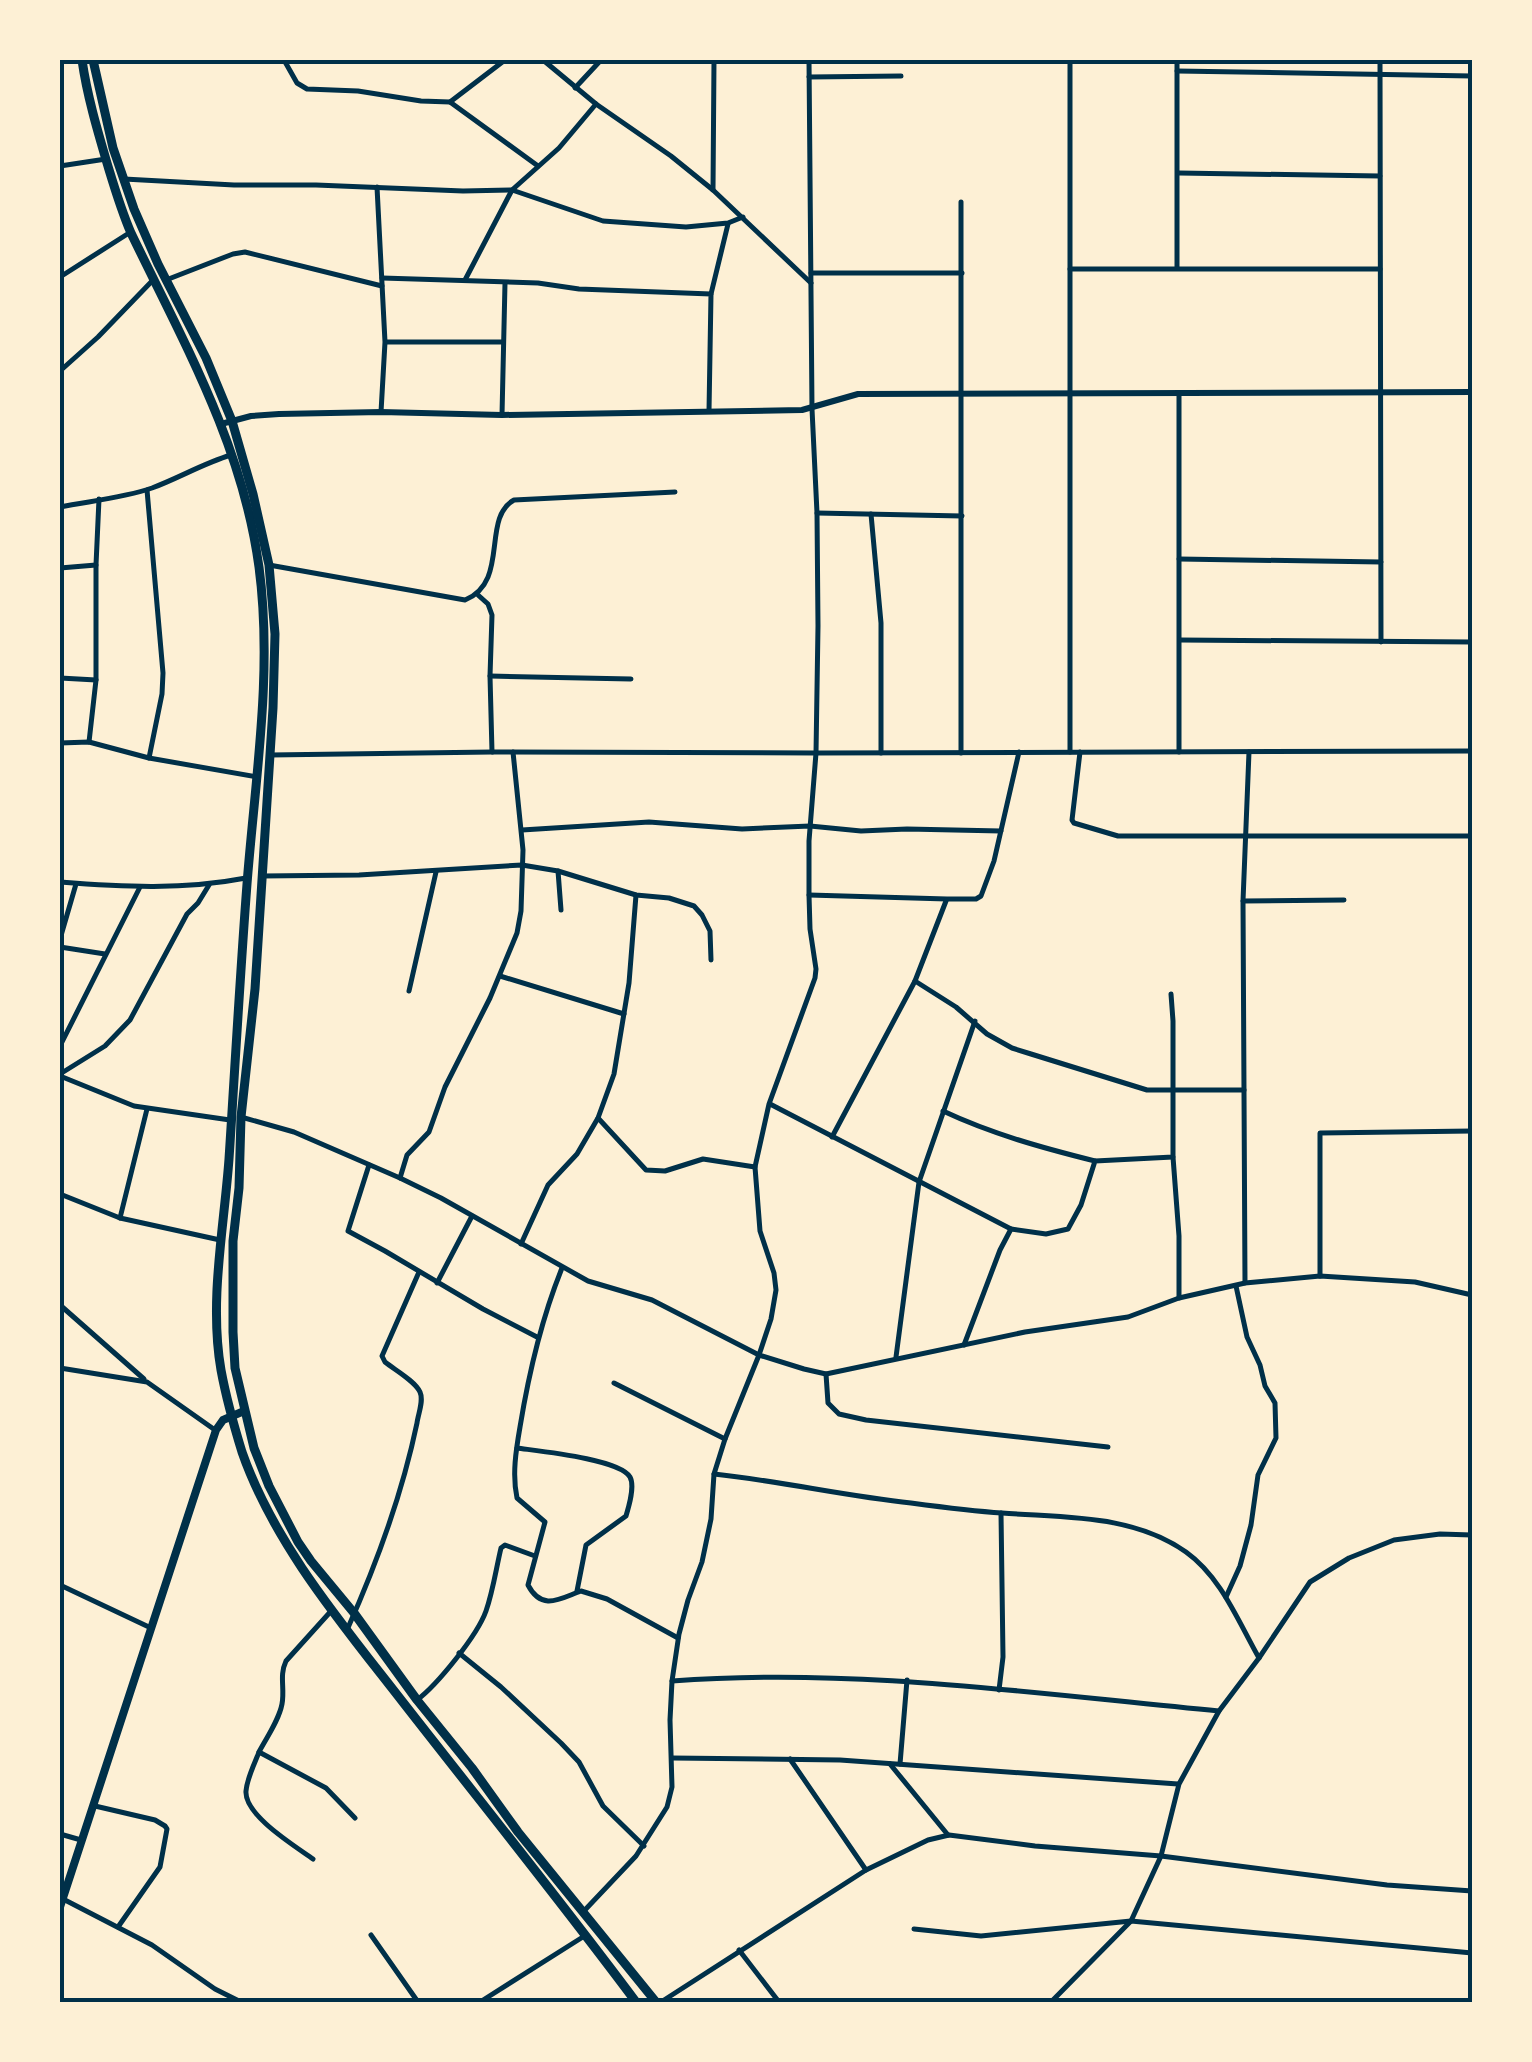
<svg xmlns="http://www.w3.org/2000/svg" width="1532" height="2062" viewBox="0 0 1532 2062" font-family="Helvetica,sans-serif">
  <rect width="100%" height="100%" fill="#fdf0d5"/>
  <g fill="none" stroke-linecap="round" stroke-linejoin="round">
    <g stroke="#003049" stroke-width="5">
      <path d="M284 60 297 83 307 89 358 91 421 101 450 102 538 166"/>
      <path d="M543 60 596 104 671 156 713 190 811 283"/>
      <path d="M1177 60V268"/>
      <path d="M1380 60 1381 642"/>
      <path d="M1177 71 1472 76"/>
      <path d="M809 77 901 76"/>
      <path d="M575 88 601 60"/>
      <path d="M450 102 505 60"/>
      <path d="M60 166 106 159"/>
      <path d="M1179 173 1380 176"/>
      <path d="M124 179 234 185H316L463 191 512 190 603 221 686 227 728 223 743 217"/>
      <path d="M377 187 385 342 381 412"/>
      <path d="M713 190 714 60"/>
      <path d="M961 202V753"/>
      <path d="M1070 269H1380"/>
      <path d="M811 273H962"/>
      <path d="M60 277 129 233"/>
      <path d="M382 278 538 283 579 289 711 294 709 411"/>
      <path d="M166 280 233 254 245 252 382 286"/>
      <path d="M465 280 512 190 559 148 596 104"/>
      <path d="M711 294 728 224"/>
      <path d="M386 342H503"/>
      <path d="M60 371 98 337 154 279"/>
      <path d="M1179 393V752"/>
      <path d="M502 415 505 283"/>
      <path d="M147 490 163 673 162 694 149 758"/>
      <path d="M60 507C90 501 123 498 152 488 179 478 204 463 231 455"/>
      <path d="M817 513 962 516"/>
      <path d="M871 514 881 623V753"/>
      <path d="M1179 559 1381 562"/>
      <path d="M269 565 465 600C510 582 481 518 514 500L675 492"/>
      <path d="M60 568 96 565"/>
      <path d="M478 595 488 604 492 615 490 676 492 752"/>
      <path d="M1180 640 1472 642"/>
      <path d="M490 676 631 679"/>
      <path d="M60 678 96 680"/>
      <path d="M89 742 96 680V565L99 499"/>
      <path d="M60 743 89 742 149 758 257 777"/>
      <path d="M1070 752V60"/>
      <path d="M1080 752 1072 820 1074 823 1118 836H1472"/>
      <path d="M270 755 492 752 816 753 1472 751"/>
      <path d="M522 830 649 822 742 829 810 826 861 831 907 829 1001 831"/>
      <path d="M558 871 561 910"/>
      <path d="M262 876 359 875 522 865 558 871 636 895 669 898 694 906 702 915 710 931 711 960"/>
      <path d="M60 882C123 887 184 890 246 878"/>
      <path d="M809 895 947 899H976L981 896 994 861 1019 752"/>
      <path d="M1243 901 1344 900"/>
      <path d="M60 939 76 884"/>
      <path d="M60 947 105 954"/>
      <path d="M500 976 624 1014"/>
      <path d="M915 981 946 901"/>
      <path d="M409 991 436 872"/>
      <path d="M60 1046 140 887"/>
      <path d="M60 1074 105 1046 130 1020 187 914 198 903 209 885"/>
      <path d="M60 1076 134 1106 230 1120"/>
      <path d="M770 1104 1011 1229"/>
      <path d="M943 1111C992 1134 1043 1148 1095 1161"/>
      <path d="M241 1117 294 1132 400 1178 441 1198 588 1281 652 1300 759 1355 804 1369 826 1374 1025 1332 1128 1317 1179 1298 1245 1283 1320 1276 1415 1282 1472 1295"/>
      <path d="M598 1118 646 1170 665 1171 703 1159 755 1167"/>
      <path d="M832 1137 915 981 956 1007 987 1034 1012 1048 1031 1054 1147 1090H1244"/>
      <path d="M1173 1157 1179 1236V1298"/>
      <path d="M369 1165 348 1231 385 1251 483 1309 537 1337"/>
      <path d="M400 1178 407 1155 429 1132 445 1087 490 998 517 933 521 911 523 850 513 752"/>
      <path d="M60 1194 120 1218 220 1240"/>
      <path d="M120 1218 147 1109"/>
      <path d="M521 1244 548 1185 577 1154 598 1118 614 1074 629 983 636 895"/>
      <path d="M562 1268C541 1320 529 1372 520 1427 516 1450 512 1475 517 1498L545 1522 528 1585C542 1612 561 1598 581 1591L607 1599 678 1638"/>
      <path d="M1320 1276V1133L1472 1131"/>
      <path d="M437 1283 472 1216"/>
      <path d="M1245 1283 1243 901 1249 752"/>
      <path d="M60 1305 144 1379"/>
      <path d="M964 1345 1000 1250 1011 1229 1046 1234 1068 1229 1081 1205 1095 1161 1173 1157V1021L1171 994"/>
      <path d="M896 1357 919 1182 975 1021"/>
      <path d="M60 1368 147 1382 215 1430"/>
      <path d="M826 1374 828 1403 839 1414 866 1420 1108 1447"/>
      <path d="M614 1383 725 1439"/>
      <path d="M517 1448C538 1451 620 1459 630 1477 635 1486 629 1506 626 1516L586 1545 577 1591"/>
      <path d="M714 1474C780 1481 845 1496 911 1503 941 1507 971 1511 1002 1513 1064 1518 1132 1514 1186 1552 1221 1577 1238 1621 1259 1658"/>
      <path d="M60 1585 151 1628"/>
      <path d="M1226 1597 1240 1566 1251 1525 1258 1475 1276 1438 1275 1403 1265 1386 1260 1365 1247 1337 1236 1286"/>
      <path d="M347 1630C377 1563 402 1495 417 1423 418 1414 424 1401 420 1392 415 1381 395 1370 385 1362L382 1356 419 1272"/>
      <path d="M459 1653 501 1687 561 1743 579 1762 603 1806 644 1846"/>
      <path d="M672 1681C854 1667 1037 1694 1219 1711"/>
      <path d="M999 1690 1003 1657 1001 1513"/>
      <path d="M417 1700C437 1685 477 1636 486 1611 493 1591 496 1569 501 1548L505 1545 535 1556"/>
      <path d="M259 1752C267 1737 279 1720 282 1704 285 1688 279 1676 286 1661L332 1610"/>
      <path d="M672 1758 840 1760 1178 1784"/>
      <path d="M790 1759 866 1870"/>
      <path d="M890 1764 948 1835"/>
      <path d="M900 1764 907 1680"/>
      <path d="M95 1806 155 1820 165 1826 167 1829 160 1867 118 1927"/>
      <path d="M60 1834 81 1840"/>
      <path d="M313 1859C295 1846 244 1815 246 1791 247 1778 255 1763 259 1752L326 1788 355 1818"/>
      <path d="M63 1899 152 1945 215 1989 241 2002"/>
      <path d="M583 1912 636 1856 667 1807 672 1787 670 1720 672 1681 679 1634 688 1600 702 1562 711 1519 714 1474 725 1439 759 1355 771 1319 776 1290 774 1273 760 1231 755 1167 769 1104 815 978 816 969 810 929 809 895V841L816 753 818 626 817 513 812 409 809 60"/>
      <path d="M914 1929 981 1936 1131 1921 1472 1953"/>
      <path d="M371 1935 418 2002"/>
      <path d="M739 1950 779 2002"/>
      <path d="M480 2002 586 1935"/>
      <path d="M661 2002 866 1870 928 1840 949 1835 1035 1846 1161 1856 1387 1885 1472 1891"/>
      <path d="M1051 2002 1131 1921 1161 1856 1179 1784 1219 1711 1259 1658 1310 1582 1349 1558 1394 1540 1440 1534 1472 1535"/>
    </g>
    <path stroke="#003049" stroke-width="6" d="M221 424 251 416 279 414 381 412 502 415 802 410 858 394 1472 392"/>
    <path stroke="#003049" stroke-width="8" d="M60 1907 216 1430 223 1420 244 1411"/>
    <g stroke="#003049" stroke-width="9">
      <path d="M82 60C87 95 97 129 107 163 114 186 121 210 131 233 183 341 243 446 259 567 273 672 255 780 247 884 240 976 235 1067 229 1159 224 1228 209 1301 221 1370 226 1397 234 1426 242 1452 274 1544 343 1625 402 1701 480 1801 560 1900 636 2002"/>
      <path d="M93 60 113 148 134 209 158 264 206 358 232 421 253 494 269 565 275 634 273 708 255 989 241 1117 239 1188 233 1241V1332L235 1368 254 1448 269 1486 298 1542 311 1561 354 1613 417 1700 472 1768 518 1832 656 2002"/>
    </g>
  </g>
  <rect width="1532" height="2062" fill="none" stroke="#fdf0d5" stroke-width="125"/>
  <rect x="62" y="62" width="1408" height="1938" fill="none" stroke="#003049" stroke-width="4"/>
</svg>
